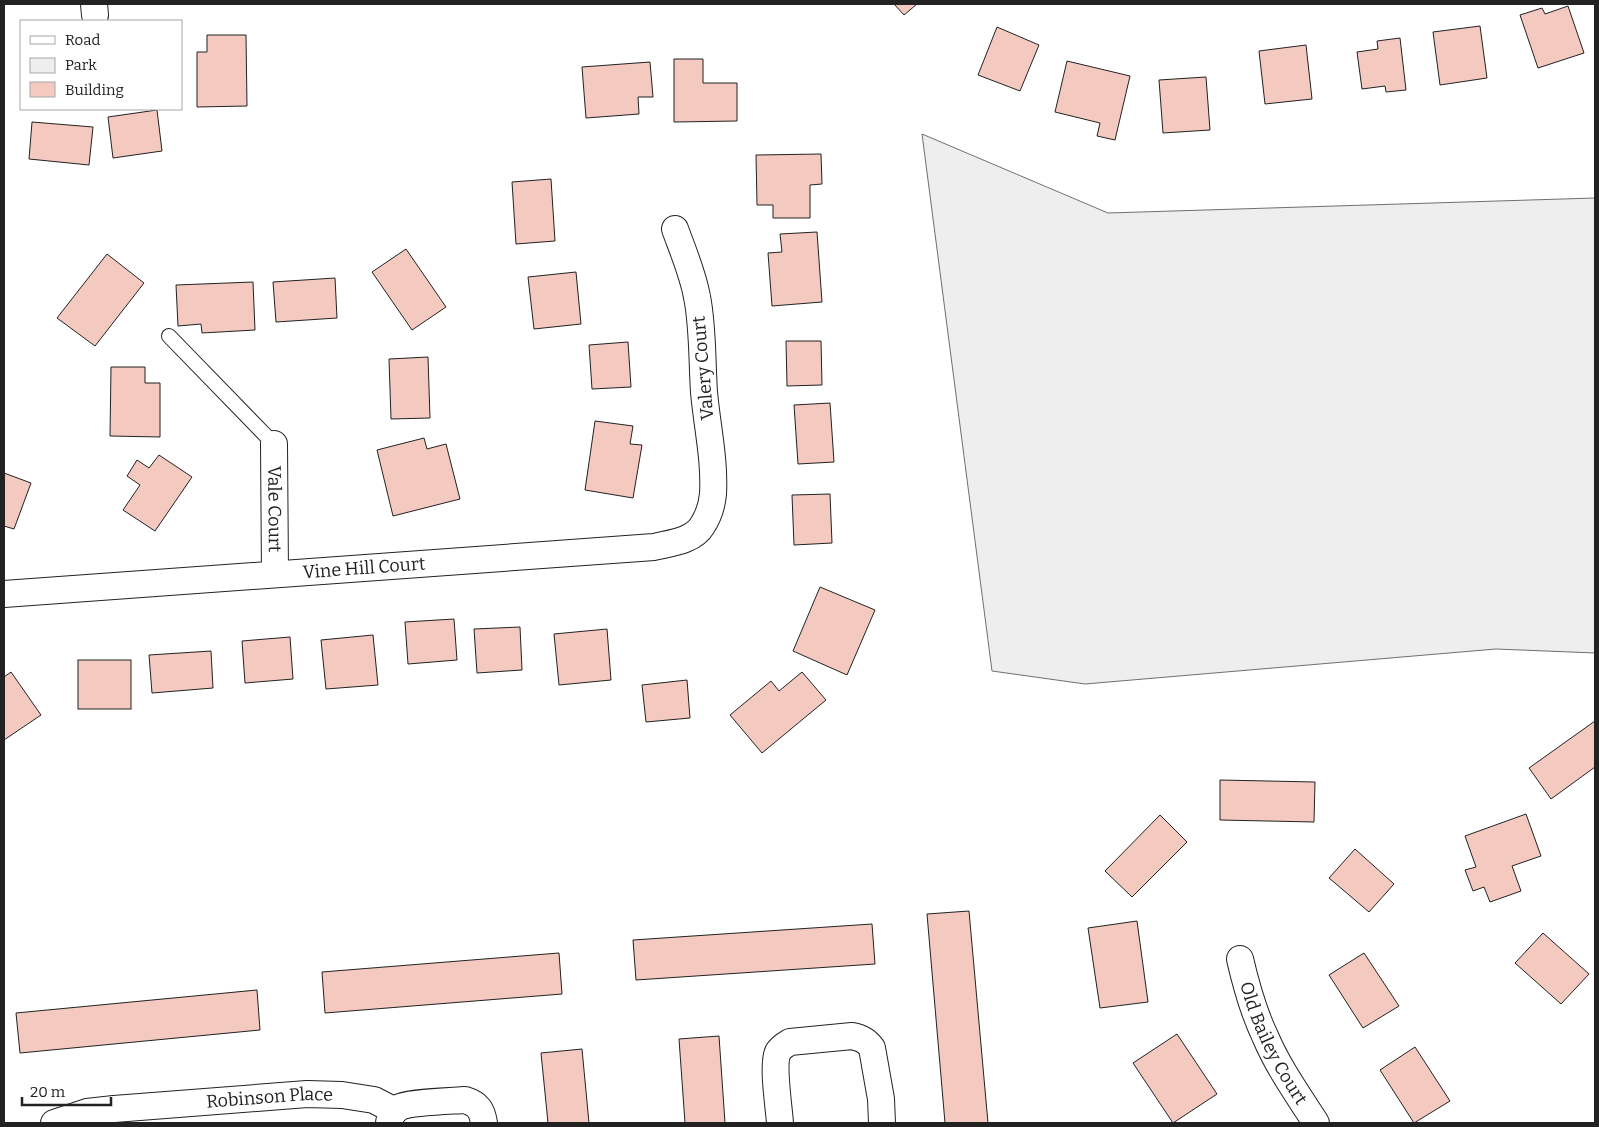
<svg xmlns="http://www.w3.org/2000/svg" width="1599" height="1127" viewBox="0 0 1599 1127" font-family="Bitter,serif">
  <rect width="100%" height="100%" fill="#fff"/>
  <path fill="#eee" stroke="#6f6f6f" d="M922 134 1108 213 1595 198V653L1496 649 1085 684 992 671Z"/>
  <g fill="#f3c9c0" stroke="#222">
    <path d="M894 4H917L904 15Z"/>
    <path d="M1568 6 1584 53 1538 68 1520 15 1542 8 1545 14Z"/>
    <path d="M1480 26 1487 78 1440 85 1433 32Z"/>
    <path d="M997 27 1039 45 1020 91 978 75Z"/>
    <path d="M207 35H246L247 106 197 107V52H207Z"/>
    <path d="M1400 38 1406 90 1386 92 1385 86 1362 89 1357 52 1378 49 1377 41Z"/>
    <path d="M1306 45 1312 99 1265 104 1259 51Z"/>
    <path d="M674 59H703V83H737V121L674 122Z"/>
    <path d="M1067 61 1130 76 1115 140 1097 136 1100 123 1055 112Z"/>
    <path d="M650 62 653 97H638L639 114 586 118 582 67Z"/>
    <path d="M1206 77 1210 130 1163 133 1159 80Z"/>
    <path d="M157 110 162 151 113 158 108 117Z"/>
    <path d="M32 122 93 127 89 165 29 159Z"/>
    <path d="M821 154 822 184 810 185V218H773V205H757L756 155Z"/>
    <path d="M551 179 555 241 516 244 512 182Z"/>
    <path d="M817 232 822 302 772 306 768 253 782 252 780 234Z"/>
    <path d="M406 249 446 307 412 330 372 272Z"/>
    <path d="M107 254 144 283 95 346 57 318Z"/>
    <path d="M576 272 581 324 534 329 528 277Z"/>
    <path d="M335 278 337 318 276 322 273 282Z"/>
    <path d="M253 282 255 330 202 333 201 324 178 326 176 285Z"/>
    <path d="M786 341H821L822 385 787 386Z"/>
    <path d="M628 342 631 387 592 389 589 345Z"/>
    <path d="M428 357 430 418 391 419 389 359Z"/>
    <path d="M111 367H145V383H160V437L110 436Z"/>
    <path d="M830 403 834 462 798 464 794 405Z"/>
    <path d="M595 421 633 426 630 444 642 445 633 498 585 490Z"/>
    <path d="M424 438 427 449 446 444 460 499 393 516 377 450Z"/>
    <path d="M159 455 192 477 155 531 123 510 140 485 127 476 137 460 149 468Z"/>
    <path d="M4 473 31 483 14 529 4 526Z"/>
    <path d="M830 494 832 543 794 545 792 495Z"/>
    <path d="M820 587 875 610 847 675 793 651Z"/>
    <path d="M454 619 457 660 408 664 405 622Z"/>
    <path d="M520 627 522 670 477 673 474 629Z"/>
    <path d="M607 629 611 680 559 685 554 634Z"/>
    <path d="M373 635 378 685 326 689 321 640Z"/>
    <path d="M290 637 293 679 245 683 242 641Z"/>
    <path d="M211 651 213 688 152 693 149 655Z"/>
    <rect x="78" y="660" width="53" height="49"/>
    <path d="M11 672 41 715 4 740V677Z"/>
    <path d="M802 672 826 700 762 753 730 715 771 681 779 691Z"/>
    <path d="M687 680 690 718 646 722 642 685Z"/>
    <path d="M1595 721V767L1551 799 1529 768Z"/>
    <path d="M1220 780 1315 782 1314 822 1220 820Z"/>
    <path d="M1526 814 1541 856 1512 866 1521 891 1490 902 1484 887 1473 891 1465 870 1476 867 1465 836Z"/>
    <path d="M1160 815 1187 842 1132 897 1105 871Z"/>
    <path d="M1355 849 1394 884 1369 912 1329 878Z"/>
    <path d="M969 911 988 1123H945L927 914Z"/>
    <path d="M1137 921 1148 1002 1100 1008 1088 928Z"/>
    <path d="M872 924 875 964 636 980 633 940Z"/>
    <path d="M1543 933 1589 974 1561 1004 1515 963Z"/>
    <path d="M559 953 562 994 325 1013 322 972Z"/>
    <path d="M1364 953 1399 1006 1363 1028 1329 975Z"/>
    <path d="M257 990 260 1030 20 1053 16 1013Z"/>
    <path d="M1177 1034 1217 1094 1173 1123 1133 1063Z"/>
    <path d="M719 1036 725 1123H685L679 1039Z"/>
    <path d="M1415 1047 1450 1101 1414 1123 1380 1070Z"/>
    <path d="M582 1049 589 1123H548L541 1053Z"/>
  </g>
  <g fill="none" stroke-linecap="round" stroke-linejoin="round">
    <g stroke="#222" stroke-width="16">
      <path id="service" d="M169 336 274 444"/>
    </g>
    <g stroke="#222" stroke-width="28">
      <g id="minor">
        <path d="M94 4 95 15"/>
        <path id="s1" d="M274 444 275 574"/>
        <path id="s2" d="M4 594 654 547C670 543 693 541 702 526 708 517 712 505 713 494 715 460 707 426 704 392 702 362 703 326 697 297 693 274 683 251 675 229"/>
        <path id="s3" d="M1240 959C1246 985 1253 1011 1265 1036 1278 1067 1298 1095 1316 1123"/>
        <path id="s4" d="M54 1123 87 1112 114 1109 307 1094 342 1095 374 1100 395 1111"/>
        <path d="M389 1123C390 1116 394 1110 400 1107 411 1102 451 1101 465 1100 478 1104 482 1110 484 1123"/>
        <path d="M780 1123C779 1108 772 1064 778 1052 781 1047 785 1045 790 1042L852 1036C861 1038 866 1040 872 1048L881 1099 882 1123"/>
      </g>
    </g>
    <use href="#service" stroke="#fff" stroke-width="14"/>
    <use href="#minor" stroke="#fff" stroke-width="26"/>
  </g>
  <g text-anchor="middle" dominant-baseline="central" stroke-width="4" stroke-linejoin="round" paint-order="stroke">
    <g font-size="18" fill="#222" stroke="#fff">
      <text transform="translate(703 368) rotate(-95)">Valery Court</text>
      <text stroke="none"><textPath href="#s1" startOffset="65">Vale Court</textPath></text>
      <text stroke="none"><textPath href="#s2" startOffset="361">Vine Hill Court</textPath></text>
      <text stroke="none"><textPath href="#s3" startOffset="91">Old Bailey Court</textPath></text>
      <text stroke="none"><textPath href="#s4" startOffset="218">Robinson Place</textPath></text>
    </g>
  </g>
  <rect width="1599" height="1127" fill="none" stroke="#222222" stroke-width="10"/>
  <rect x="20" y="20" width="162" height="90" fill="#ffffff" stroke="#a7a7a7"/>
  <rect x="30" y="36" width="25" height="8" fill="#ffffff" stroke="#a7a7a7"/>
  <text x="65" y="45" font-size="15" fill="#222222">Road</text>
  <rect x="30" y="58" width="25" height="15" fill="#eeeeee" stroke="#a7a7a7"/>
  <text x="65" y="70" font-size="15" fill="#222222">Park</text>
  <rect x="30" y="82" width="25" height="15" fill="#f3c9c0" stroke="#a7a7a7"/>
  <text x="65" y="95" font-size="15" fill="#222222">Building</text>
  <path d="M22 1097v8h89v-8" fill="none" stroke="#222222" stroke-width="2.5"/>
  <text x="30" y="1097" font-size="15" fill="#222222" stroke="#ffffff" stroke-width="4" paint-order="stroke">20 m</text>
</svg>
